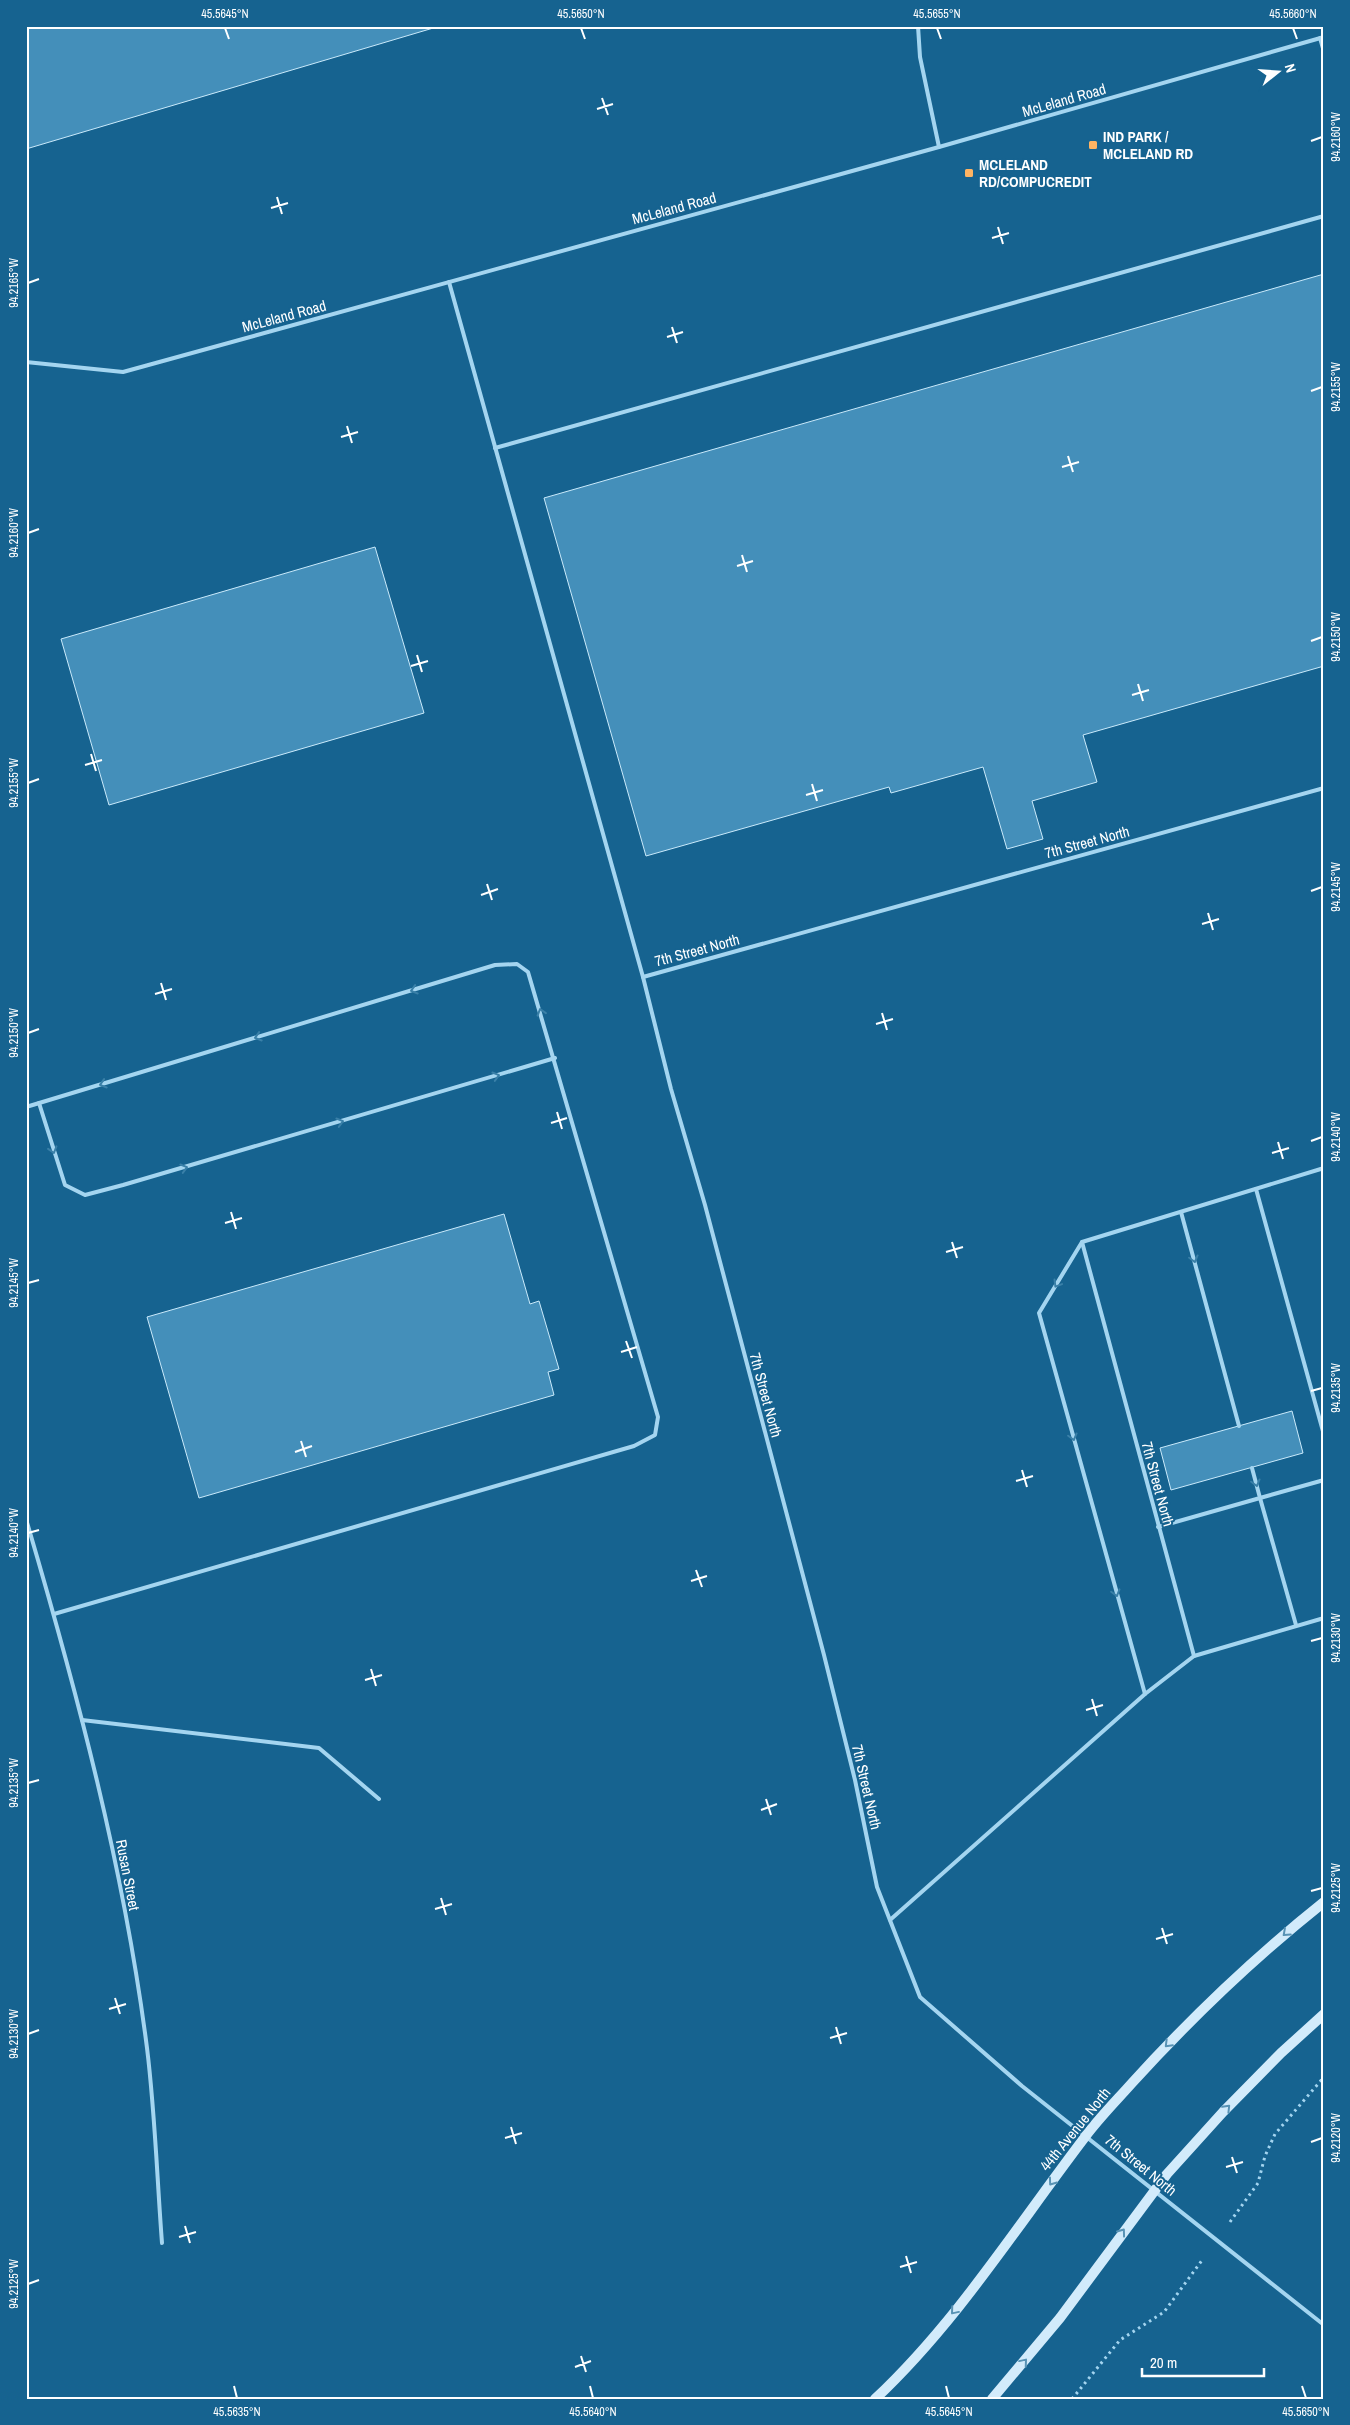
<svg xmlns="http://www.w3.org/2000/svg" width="1350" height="2425" viewBox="0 0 1350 2425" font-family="'Archivo Narrow',sans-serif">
  <rect width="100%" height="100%" fill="#166390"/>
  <g fill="#448fba" stroke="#caeafb">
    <path d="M26 26H440L26 149Z"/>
    <path d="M1324 274V666L1083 735 1097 782 1032 801 1043 839 1007 849 983 767 891 793 889 787 646 856 544 498Z"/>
    <path d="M375 547 424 713 109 805 61 639Z"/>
    <path d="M504 1214 530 1304 539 1301 559 1369 548 1372 554 1395 199 1498 147 1317Z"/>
    <path d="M1292 1411 1303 1453 1171 1490 1160 1448Z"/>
  </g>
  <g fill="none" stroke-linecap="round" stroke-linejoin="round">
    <g stroke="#a4d5f0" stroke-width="3" stroke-dasharray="2.5 4" stroke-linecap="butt">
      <path d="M1230 2222 1258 2183 1265 2156 1275 2134 1324 2077"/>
      <path d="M1072 2399 1120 2340 1164 2312 1203 2259"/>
    </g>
    <g stroke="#a4d5f0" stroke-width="4">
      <path d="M918 26 920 57 939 147"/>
      <path d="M1320 38 1324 52"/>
      <path d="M449 282 643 977"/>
      <path d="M26 362 123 372 939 147 1324 37"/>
      <path d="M495 448 1324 216"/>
      <path d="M1324 788 643 977 671 1089 705 1205 824 1655 855 1780 877 1887 920 1997 1022 2086 1324 2325"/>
      <path d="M39 1103 65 1185 85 1195 123 1185 555 1058"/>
      <path d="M26 1107 495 965 517 964 528 972 658 1417 655 1435 634 1446 54 1614"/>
      <path d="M1256 1189 1324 1435"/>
      <path d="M1181 1212 1239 1426"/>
      <path d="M1082 1242 1039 1313 1145 1694"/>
      <path d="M26 1519C77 1692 124 1868 147 2048 155 2112 157 2178 162 2243"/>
      <path d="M1158 1527 1260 1498 1252 1468"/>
      <path d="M1296 1625 1260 1498 1324 1480"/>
      <path d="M1194 1656 1082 1242 1324 1168"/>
      <path d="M82 1720 319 1748 379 1799"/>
      <path d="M890 1920 1145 1694 1194 1656 1324 1618"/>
    </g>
    <g stroke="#d2ebfb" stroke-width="10">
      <path d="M875 2399C957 2322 1017 2226 1085 2137 1099 2118 1116 2101 1132 2083 1191 2018 1255 1957 1324 1902"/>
      <path d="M992 2399 1060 2318 1167 2174 1223 2112 1281 2053 1324 2014"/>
    </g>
  </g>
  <defs><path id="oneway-chevron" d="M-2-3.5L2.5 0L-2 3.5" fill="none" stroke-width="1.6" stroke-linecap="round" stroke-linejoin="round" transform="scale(1.25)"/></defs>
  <g stroke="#3a80a8">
    <use href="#oneway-chevron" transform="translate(414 990) rotate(163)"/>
    <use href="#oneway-chevron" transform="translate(541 1012) rotate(-107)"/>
    <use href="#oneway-chevron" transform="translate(258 1037) rotate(163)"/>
    <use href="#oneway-chevron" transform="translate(496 1076) rotate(-16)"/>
    <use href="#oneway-chevron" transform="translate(103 1084) rotate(163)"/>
    <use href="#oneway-chevron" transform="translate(340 1122) rotate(-16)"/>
    <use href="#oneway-chevron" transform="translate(53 1150) rotate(73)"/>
    <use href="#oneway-chevron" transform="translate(184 1168) rotate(-16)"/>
    <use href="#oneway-chevron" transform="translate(1194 1259) rotate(75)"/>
    <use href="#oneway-chevron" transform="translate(1057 1284) rotate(121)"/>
    <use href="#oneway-chevron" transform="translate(1073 1437) rotate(75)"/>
    <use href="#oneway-chevron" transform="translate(1256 1483) rotate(75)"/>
    <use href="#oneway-chevron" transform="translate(1116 1593) rotate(74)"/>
  </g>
  <g stroke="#5893b5">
    <use href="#oneway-chevron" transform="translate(1286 1933) rotate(138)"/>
    <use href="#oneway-chevron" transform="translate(1168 2044) rotate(135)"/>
    <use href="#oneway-chevron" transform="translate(1227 2108) rotate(-46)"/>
    <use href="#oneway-chevron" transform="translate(1052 2182) rotate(126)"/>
    <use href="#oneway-chevron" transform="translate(1122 2232) rotate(-54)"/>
    <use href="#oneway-chevron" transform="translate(954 2311) rotate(130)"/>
    <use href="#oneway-chevron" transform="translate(1024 2362) rotate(-50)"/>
  </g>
  <path fill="none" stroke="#fff" stroke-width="2" d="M225 28 229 39M581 28 585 39M937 28 941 39M1293 28 1297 39M602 98 608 115M597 109 613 104M1311 141 1322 137M277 197 282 214M271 208 288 203M998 227 1003 244M992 238 1009 233M28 283 39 279M672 327 677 343M667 337 683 332M1311 391 1322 387M347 426 352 443M341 437 358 432M1068 456 1073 472M1062 467 1079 462M28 533 39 529M742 555 747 572M737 566 753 561M1311 641 1322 637M417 655 422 672M411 666 428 661M1138 684 1143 701M1132 695 1149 690M91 754 96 771M85 765 102 760M28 783 39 779M812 784 817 801M806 795 823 790M487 884 492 900M1311 891 1322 887M481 895 498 889M1208 913 1213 930M1202 924 1219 919M161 983 166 1000M155 994 172 989M882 1013 887 1030M876 1024 893 1019M28 1033 39 1029M557 1112 562 1129M551 1123 567 1118M1311 1141 1322 1137M1278 1142 1283 1159M1272 1153 1289 1148M231 1212 236 1229M225 1223 242 1218M952 1242 957 1258M946 1252 963 1247M28 1283 39 1280M626 1341 632 1358M621 1352 637 1347M1311 1391 1322 1388M301 1441 306 1457M295 1452 312 1446M1022 1470 1027 1487M1016 1481 1033 1476M28 1533 39 1530M696 1570 702 1587M691 1581 707 1576M1311 1641 1322 1638M371 1669 376 1686M365 1680 382 1675M1092 1699 1097 1716M1086 1710 1103 1705M28 1783 39 1780M766 1799 771 1815M761 1810 777 1804M1311 1891 1322 1888M441 1898 446 1915M435 1909 452 1904M1162 1928 1167 1944M1156 1939 1173 1934M115 1998 120 2014M109 2009 126 2004M836 2027 841 2044M28 2034 39 2030M830 2038 847 2033M511 2127 516 2144M505 2138 522 2133M1311 2142 1322 2138M1232 2157 1237 2173M1226 2167 1243 2162M185 2226 190 2243M179 2237 196 2232M906 2256 911 2273M900 2267 917 2262M28 2284 39 2280M581 2356 586 2372M575 2367 591 2361M234 2386 237 2398M590 2386 593 2398M946 2386 949 2398M1302 2386 1306 2398"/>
  <g fill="#ffb463" stroke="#166390" stroke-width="2">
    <rect x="1088" y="140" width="10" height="10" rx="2.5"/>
    <rect x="964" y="168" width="10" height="10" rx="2.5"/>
  </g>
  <g text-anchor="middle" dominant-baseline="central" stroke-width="4" stroke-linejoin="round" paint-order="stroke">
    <g font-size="15" fill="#fff" stroke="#166390">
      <text transform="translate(1064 100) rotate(-16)">McLeland Road</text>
      <text transform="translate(674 208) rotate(-15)">McLeland Road</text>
      <text transform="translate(284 316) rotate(-15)">McLeland Road</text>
      <text transform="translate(1087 842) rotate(-15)">7th Street North</text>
      <text transform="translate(697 950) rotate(-15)">7th Street North</text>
      <text transform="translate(766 1395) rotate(75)">7th Street North</text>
      <text transform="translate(1158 1484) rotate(75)">7th Street North</text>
      <text transform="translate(867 1787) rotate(77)">7th Street North</text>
      <text transform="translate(128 1875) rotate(79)">Rusan Street</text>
      <text transform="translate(1075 2129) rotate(-51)">44th Avenue North</text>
      <text transform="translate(1141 2165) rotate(39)">7th Street North</text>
    </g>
    <g font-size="15" font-weight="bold" fill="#fff" stroke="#166390" text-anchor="start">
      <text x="1103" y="136">IND PARK /<tspan x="1103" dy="17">MCLELAND RD</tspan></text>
      <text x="979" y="164">MCLELAND<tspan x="979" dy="17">RD/COMPUCREDIT</tspan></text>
    </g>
  </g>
  <rect width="1350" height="2425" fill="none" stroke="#166390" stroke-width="55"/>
  <g transform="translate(1278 72) rotate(73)" stroke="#166390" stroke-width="4" paint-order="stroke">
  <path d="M0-4L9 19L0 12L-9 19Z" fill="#ffffff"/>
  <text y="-8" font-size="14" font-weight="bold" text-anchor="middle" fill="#ffffff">N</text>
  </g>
  <path d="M1142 2368v8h122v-8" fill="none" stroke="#ffffff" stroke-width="2.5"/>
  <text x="1150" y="2368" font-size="15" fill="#ffffff" stroke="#166390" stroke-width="4" paint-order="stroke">20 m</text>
  <rect x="28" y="28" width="1294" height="2370" fill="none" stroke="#fff" stroke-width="2"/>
  <g font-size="12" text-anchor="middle" fill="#fff">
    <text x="225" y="18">45.5645°N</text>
    <text x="581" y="18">45.5650°N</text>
    <text x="937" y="18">45.5655°N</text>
    <text x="1293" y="18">45.5660°N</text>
    <text transform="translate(1336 137) rotate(-90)" y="4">94.2160°W</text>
    <text transform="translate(14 283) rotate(-90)" y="4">94.2165°W</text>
    <text transform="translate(1336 387) rotate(-90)" y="4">94.2155°W</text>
    <text transform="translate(14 533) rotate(-90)" y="4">94.2160°W</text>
    <text transform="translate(1336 637) rotate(-90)" y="4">94.2150°W</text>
    <text transform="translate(14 783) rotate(-90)" y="4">94.2155°W</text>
    <text transform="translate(1336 887) rotate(-90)" y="4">94.2145°W</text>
    <text transform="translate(14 1033) rotate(-90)" y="4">94.2150°W</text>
    <text transform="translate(1336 1137) rotate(-90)" y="4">94.2140°W</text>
    <text transform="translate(14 1283) rotate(-90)" y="4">94.2145°W</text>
    <text transform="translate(1336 1388) rotate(-90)" y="4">94.2135°W</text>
    <text transform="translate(14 1533) rotate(-90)" y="4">94.2140°W</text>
    <text transform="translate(1336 1638) rotate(-90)" y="4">94.2130°W</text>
    <text transform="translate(14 1783) rotate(-90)" y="4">94.2135°W</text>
    <text transform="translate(1336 1888) rotate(-90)" y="4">94.2125°W</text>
    <text transform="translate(14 2034) rotate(-90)" y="4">94.2130°W</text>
    <text transform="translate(1336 2138) rotate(-90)" y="4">94.2120°W</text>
    <text transform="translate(14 2284) rotate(-90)" y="4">94.2125°W</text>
    <text x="237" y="2416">45.5635°N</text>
    <text x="593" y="2416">45.5640°N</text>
    <text x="949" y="2416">45.5645°N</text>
    <text x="1306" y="2416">45.5650°N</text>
  </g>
</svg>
